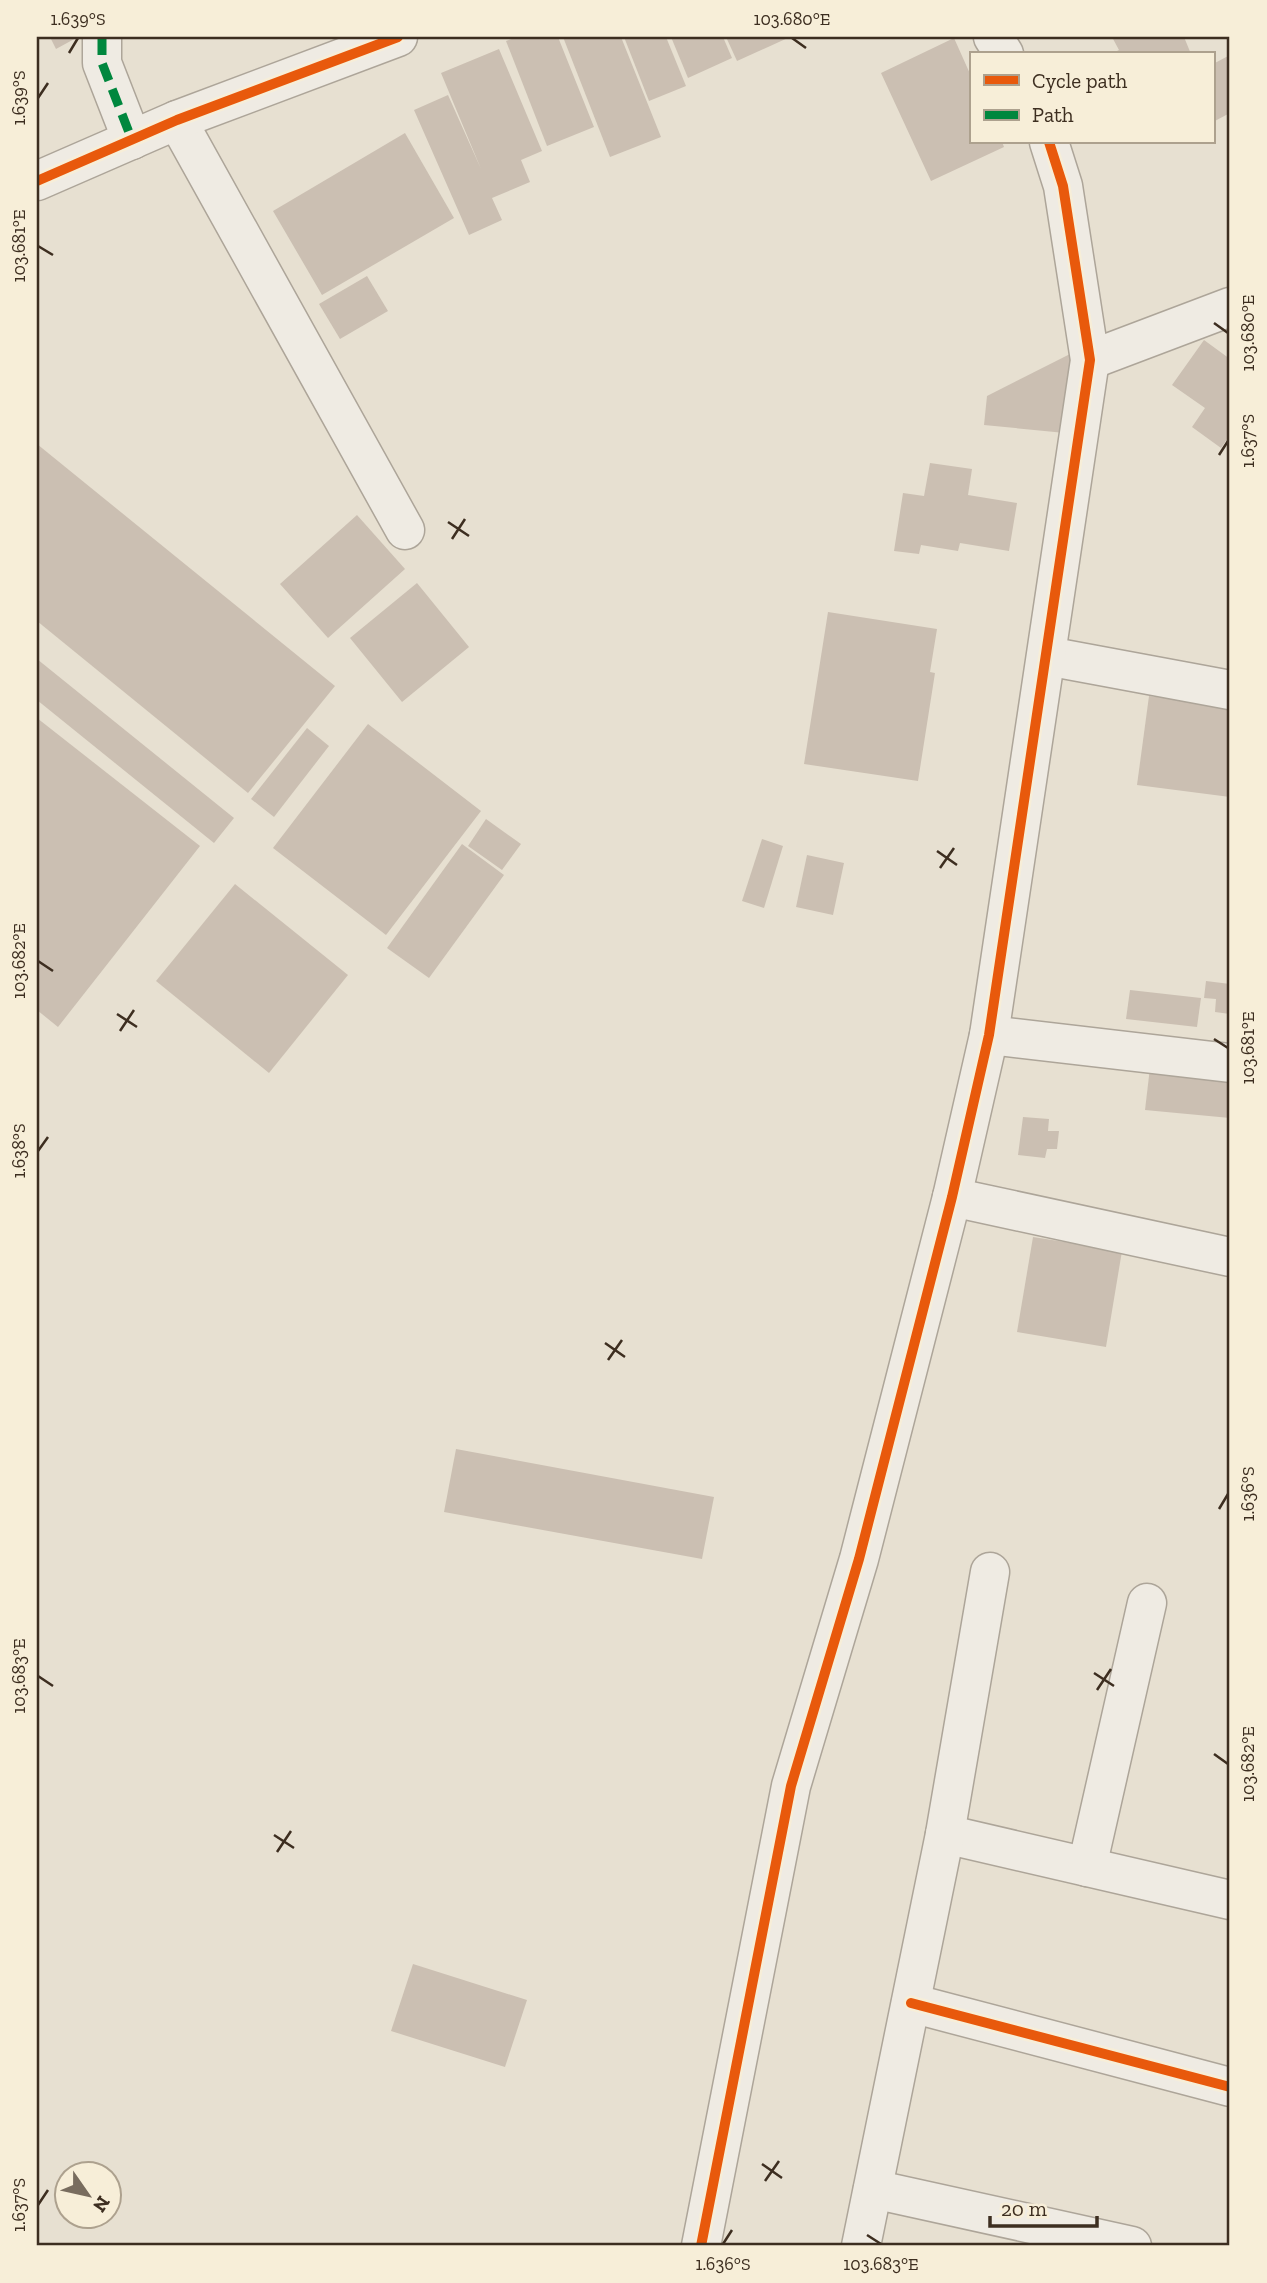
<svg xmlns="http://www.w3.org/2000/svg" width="1267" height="2283" viewBox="0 0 1267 2283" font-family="'Zilla Slab',serif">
  <rect width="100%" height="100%" fill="#e7e0d1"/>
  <g fill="#cbbfb2">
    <path d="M50 37H78L56 49Z"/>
    <path d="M517 37H558L594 127 547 146 506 41Z"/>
    <path d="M563 37H621L661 137 610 157Z"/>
    <path d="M624 37H666L686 86 649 101Z"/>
    <path d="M671 37H723L732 58 688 78Z"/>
    <path d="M726 37H790L737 61Z"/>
    <path d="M1112 37H1184L1191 54H1111L1119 50Z"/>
    <path d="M954 38 971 76V142H1002L1004 147 931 181 881 73Z"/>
    <path d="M499 49 542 151 521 160 530 182 492 198 502 220 469 235 414 110 448 95 481 169 441 73Z"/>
    <path d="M1230 55V118L1228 114 1213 122V64Z"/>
    <path d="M405 133 454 218 322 295 273 211Z"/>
    <path d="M367 276 388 311 340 339 319 304Z"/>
    <path d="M1204 340 1230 359V435L1221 448 1192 427 1205 408 1172 385Z"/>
    <path d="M1074 352 1065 433 984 425 987 396Z"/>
    <path d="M37 444 335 686 248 793 37 621Z"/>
    <path d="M930 463 972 469 968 495 1017 503 1009 551 960 543 958 551 921 545 919 554 894 551 903 493 924 496Z"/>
    <path d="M357 515 405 569 328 638 280 584Z"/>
    <path d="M417 583 469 647 402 702 350 638Z"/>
    <path d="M828 612 937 629 930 672 935 673 918 781 804 764Z"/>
    <path d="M37 659 234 818 214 843 37 700Z"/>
    <path d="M1149 696 1230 707V797L1137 785Z"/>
    <path d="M37 718 200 846 58 1027 37 1010Z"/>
    <path d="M368 724 481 811 386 935 273 848Z"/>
    <path d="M307 728 329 746 274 817 251 799Z"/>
    <path d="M486 819 521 844 502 870 468 846Z"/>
    <path d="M762 839 783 846 764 908 742 901Z"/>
    <path d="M462 844 504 875 429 978 387 948Z"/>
    <path d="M807 855 844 863 833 915 796 907Z"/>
    <path d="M235 884 348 975 269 1073 156 981Z"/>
    <path d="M1206 981 1230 984V1014L1215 1012 1216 999 1204 998Z"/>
    <path d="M1130 990 1201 998 1197 1027 1126 1019Z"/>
    <path d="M1151 1059 1230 1067V1118L1145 1110Z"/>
    <path d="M1023 1117 1049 1119 1048 1131H1059L1057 1149H1047L1045 1158 1018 1155Z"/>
    <path d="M1033 1237 1122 1251 1106 1347 1017 1332Z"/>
    <path d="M456 1449 714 1497 702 1559 444 1512Z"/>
    <path d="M413 1964 527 2000 505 2067 391 2031Z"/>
  </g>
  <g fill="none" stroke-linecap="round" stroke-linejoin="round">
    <g stroke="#ada599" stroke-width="41">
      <g id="minor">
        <path d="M102 37V63L132 140"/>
        <path d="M993 37 1004 54"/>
        <path d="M177 120 405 530"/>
        <path d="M37 181 177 120 398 37"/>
        <path d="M1090 360 1230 307"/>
        <path d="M1047 656 1230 690"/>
        <path d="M989 1035 1230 1063"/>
        <path d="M952 1197 1230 1257"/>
        <path d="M945 1834 1230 1900"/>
        <path d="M1087 1867 1147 1603"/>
        <path d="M911 2003 1230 2087"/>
        <path d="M873 2189 1132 2246"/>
        <path d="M701 2246 791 1786 859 1559 952 1197 989 1035 1090 360 1063 186 1049 142"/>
        <path d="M861 2246 945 1834 990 1572"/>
      </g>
    </g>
    <use href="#minor" stroke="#efebe3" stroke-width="38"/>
    <path stroke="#00873e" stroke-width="9" stroke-dasharray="18 9" stroke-linecap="butt" d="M102 37V63L132 140"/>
    <g stroke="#f7eed8" stroke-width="15">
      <g id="cycleway">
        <path d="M37 181 177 120 398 37"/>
        <path d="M911 2003 1230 2087"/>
        <path d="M701 2246 791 1786 859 1559 952 1197 989 1035 1090 360 1063 186 1049 142"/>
      </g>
    </g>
    <use href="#cycleway" stroke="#e8590c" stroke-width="10"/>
  </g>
  <path fill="none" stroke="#3d2e20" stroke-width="2.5" d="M792 38 806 48M69 53 78 38M38 98 48 83M38 246 53 255M1214 323 1228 333M1219 455 1228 441M448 522 469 536M452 539 465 519M937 851 957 865M940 868 954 848M38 961 53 971M117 1014 137 1027M120 1031 134 1010M1214 1039 1228 1048M38 1151 48 1137M605 1343 625 1357M608 1360 622 1340M1219 1509 1228 1494M1094 1673 1114 1686M38 1676 53 1686M1097 1690 1111 1669M1214 1754 1228 1764M274 1835 294 1848M277 1852 291 1831M762 2164 782 2178M765 2181 779 2161M38 2205 48 2190M867 2235 881 2244M723 2244 732 2230"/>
  <rect width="1267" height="2283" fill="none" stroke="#f7eed8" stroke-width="77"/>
  <rect x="970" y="52" width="245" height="91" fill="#f7eed8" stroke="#ada18e" stroke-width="2"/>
  <rect x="984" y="75" width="35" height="10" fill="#e8590c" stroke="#ada18e" stroke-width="2"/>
  <text x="1032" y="88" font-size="21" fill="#3d2e20">Cycle path</text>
  <rect x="984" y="110" width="35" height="10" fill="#00873e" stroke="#ada18e" stroke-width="2"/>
  <text x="1032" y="122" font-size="21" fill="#3d2e20">Path</text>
  <g transform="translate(88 2195) rotate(124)"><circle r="33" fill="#f7eed8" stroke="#ada18e" stroke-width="2"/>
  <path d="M0-5L12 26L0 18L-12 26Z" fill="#786c5e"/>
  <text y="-10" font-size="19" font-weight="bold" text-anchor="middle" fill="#3d2e20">N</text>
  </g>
  <path d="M990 2216v10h107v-10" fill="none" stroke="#3d2e20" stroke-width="3.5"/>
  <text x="1001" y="2216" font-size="21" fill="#3d2e20" stroke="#f7eed8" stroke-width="5" paint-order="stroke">20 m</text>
  <rect x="38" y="38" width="1190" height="2206" fill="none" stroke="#3d2e20" stroke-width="2.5"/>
  <g font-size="18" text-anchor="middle" fill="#3d2e20">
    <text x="78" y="25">1.639°S</text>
    <text x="792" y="25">103.680°E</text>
    <text transform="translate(19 98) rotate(-90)" y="6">1.639°S</text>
    <text transform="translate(19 246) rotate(-90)" y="6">103.681°E</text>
    <text transform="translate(1248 333) rotate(-90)" y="6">103.680°E</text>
    <text transform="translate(1248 441) rotate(-90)" y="6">1.637°S</text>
    <text transform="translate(19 961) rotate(-90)" y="6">103.682°E</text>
    <text transform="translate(1248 1048) rotate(-90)" y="6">103.681°E</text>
    <text transform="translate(19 1151) rotate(-90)" y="6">1.638°S</text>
    <text transform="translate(1248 1494) rotate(-90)" y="6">1.636°S</text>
    <text transform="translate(19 1676) rotate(-90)" y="6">103.683°E</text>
    <text transform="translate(1248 1764) rotate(-90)" y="6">103.682°E</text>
    <text transform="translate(19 2205) rotate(-90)" y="6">1.637°S</text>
    <text x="723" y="2270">1.636°S</text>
    <text x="881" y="2270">103.683°E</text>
  </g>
</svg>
